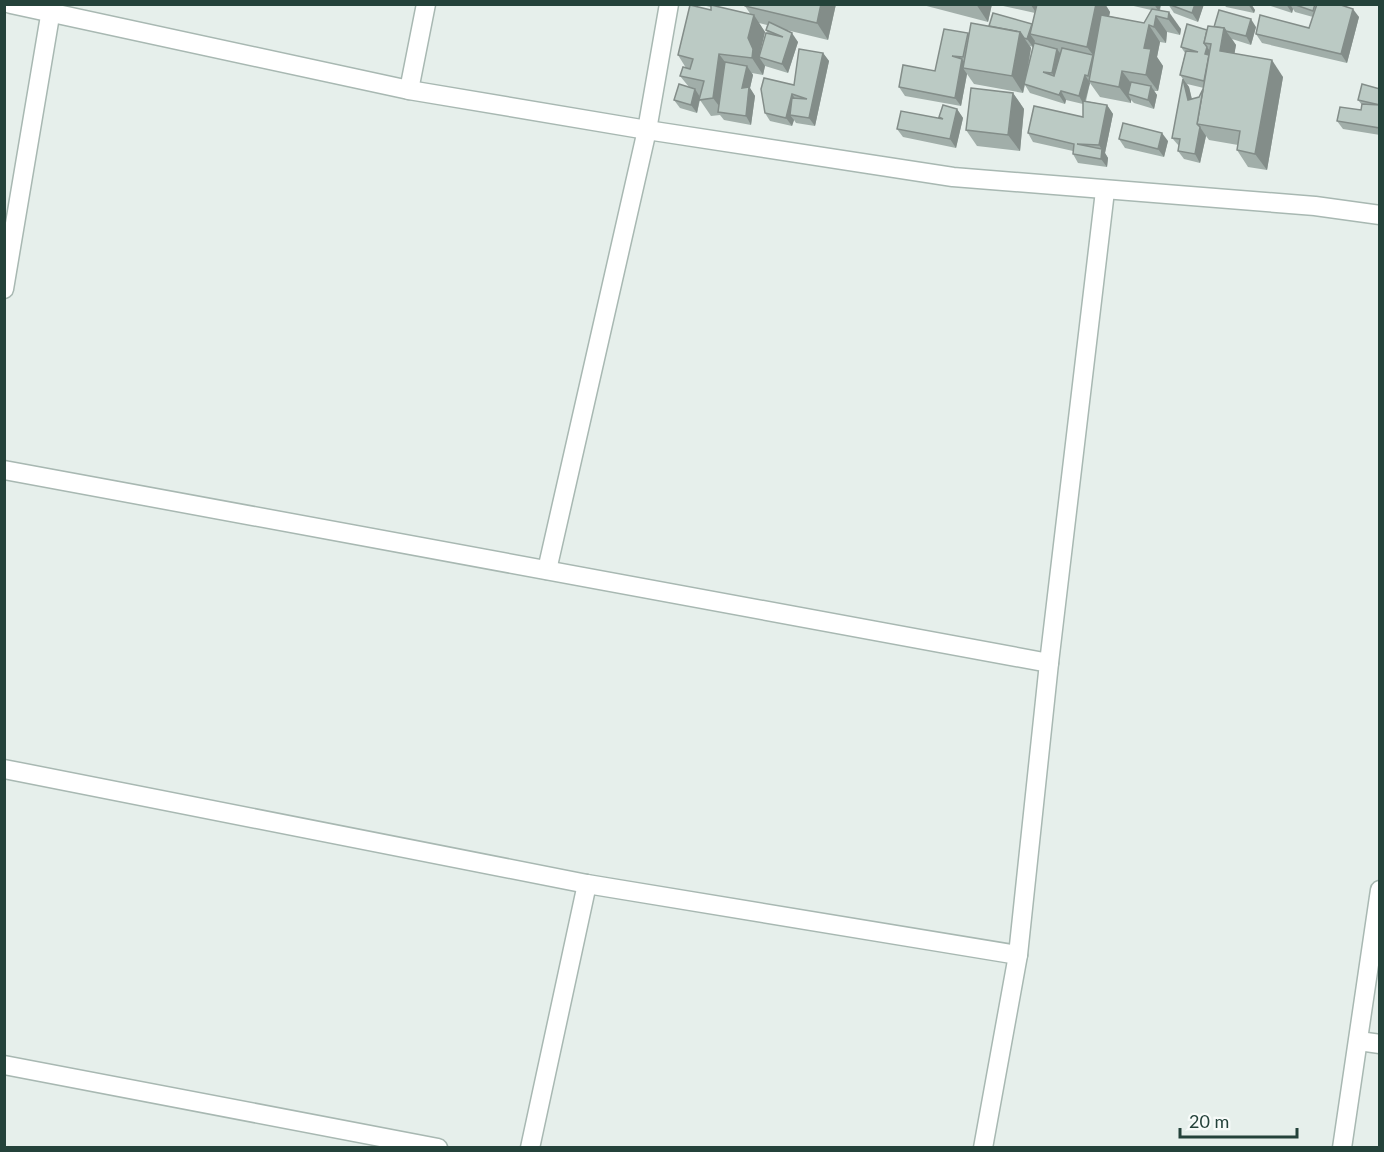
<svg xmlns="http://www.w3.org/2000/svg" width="1384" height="1152" viewBox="0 0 1384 1152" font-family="Lato,sans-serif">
  <rect width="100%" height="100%" fill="#e6efeb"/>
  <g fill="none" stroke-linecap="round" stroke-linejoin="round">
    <g stroke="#a8b8b2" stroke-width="21">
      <g id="street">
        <path d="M11 4 409 90 647 130 953 177 1315 206 1380 215"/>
        <path d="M409 90 426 4"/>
        <path d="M4 289 52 4"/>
        <path d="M4 470 1049 663"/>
        <path d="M547 570 647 130 669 4"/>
        <path d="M4 769 587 884 1018 955"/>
        <path d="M1359 1041 1380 1044"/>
        <path d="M4 1065 438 1148"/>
        <path d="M530 1148 587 884"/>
        <path d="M983 1148 1018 955 1049 663 1105 191"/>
        <path d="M1342 1148 1380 890"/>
      </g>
    </g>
    <use href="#street" stroke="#fff" stroke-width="18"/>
  </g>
  <g fill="#a1aea9" fill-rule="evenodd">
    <path d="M697 4H715L716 6 751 15 745 6 836 4 828 40 782 29 798 42 788 73 765 66 763 75 752 73 753 75 750 88 755 96 751 125 724 120 720 115 711 116 700 100 697 113 680 108 674 100 689 87 680 76 686 68 678 55 711 10V7ZM759 23 767 25 766 30 768 34 760 52 765 32Z"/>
    <path d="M919 4H992L988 22Z"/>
    <path d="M994 4H1105L1110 12 1109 16 1144 23 1151 10 1125 4H1161L1160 11 1181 29 1180 35 1167 32 1166 43 1160 42 1157 57 1163 66 1158 91H1154L1157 95 1154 109 1134 103 1131 100V103L1100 97 1090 83 1086 101 1107 105 1113 114 1105 153 1108 158 1107 167 1078 163 1073 154V151L1033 142 1028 133 1083 117V104L1066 100 1065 104 1030 93 1025 85 1023 93 974 84 967 74 961 106 905 96 899 87 935 71 968 33 989 26 1032 25 1035 13ZM1030 46 1033 47 1028 69 1031 48Z"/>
    <path d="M1168 4H1204L1198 22 1174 13Z"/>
    <path d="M1224 4H1251L1255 10 1254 13 1226 7Z"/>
    <path d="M1265 4H1338L1359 17 1347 63 1262 43 1256 34 1309 28 1313 17 1295 12 1293 9 1292 13Z"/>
    <path d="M1214 27H1256L1251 45 1232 39 1236 45 1234 54 1283 77 1267 170 1248 167 1237 150 1238 145 1209 140 1206 136 1200 163 1184 159 1178 151 1179 146 1172 138 1183 79 1180 75 1185 53 1181 47 1207 30ZM1187 84 1204 88 1199 97 1192 99 1189 87Z"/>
    <path d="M823 53 829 61 815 126 796 123 794 120 792 126 770 121 765 113 794 85Z"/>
    <path d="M1380 89V135L1343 129 1337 121 1361 110 1362 105 1358 100Z"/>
    <path d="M1013 93 1024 109 1020 151 977 146 966 130Z"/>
    <path d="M957 109 963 118 956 148 903 137 897 129 940 118 939 117Z"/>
    <path d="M1119 139 1168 141 1164 157 1125 148Z"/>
  </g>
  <g fill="#838d89">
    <path d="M821 4H836L828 40 817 23Z"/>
    <path d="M976 4H992L988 22Z"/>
    <path d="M1031 4H1039L1037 14 1031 5Z"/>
    <path d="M1096 4H1105L1110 12 1099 63 1087 47Z"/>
    <path d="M1154 4H1161L1159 12Z"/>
    <path d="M1195 4H1204L1198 22 1192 13Z"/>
    <path d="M1248 4H1251L1255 10 1254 13Z"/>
    <path d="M1286 4H1290L1293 9 1292 13Z"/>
    <path d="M1353 9 1359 17 1347 63 1341 54Z"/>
    <path d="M1169 12 1181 29 1180 35 1168 19Z"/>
    <path d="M754 15 765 32 759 57 765 66 763 75 752 58 748 38Z"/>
    <path d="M1156 16 1167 32 1166 43 1154 27Z"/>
    <path d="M1251 19 1256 27 1251 45 1246 36Z"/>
    <path d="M1032 24 1038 32 1030 34 1035 41 1033 47 1027 39Z"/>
    <path d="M1149 25 1160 42 1157 57 1163 66 1158 91 1146 75 1144 48Z"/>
    <path d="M1224 28 1236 45 1232 68 1220 51Z"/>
    <path d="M1020 32 1031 48 1023 93 1012 76Z"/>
    <path d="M792 33 798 42 788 73 782 64Z"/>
    <path d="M1207 47 1213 55 1210 89 1205 54Z"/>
    <path d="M1057 49 1063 57 1057 82 1052 73Z"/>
    <path d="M823 53 829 61 815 126 809 118Z"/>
    <path d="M719 54 731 70 725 114 713 98Z"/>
    <path d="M962 59 968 67 963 68 967 74 961 106 955 98Z"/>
    <path d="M1272 60 1283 77 1267 170 1255 154Z"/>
    <path d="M747 66 753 75 750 88 755 96 751 125 746 116 742 88Z"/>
    <path d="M1122 71 1134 87 1128 94 1131 100V103L1119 87Z"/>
    <path d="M1085 75 1090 83 1084 105 1079 96Z"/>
    <path d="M1183 79 1189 87 1194 109 1188 100Z"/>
    <path d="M1151 86 1157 95 1154 109 1148 100Z"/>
    <path d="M695 89 700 97 697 113 691 105Z"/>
    <path d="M1061 91 1066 100 1065 104 1059 95Z"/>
    <path d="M1013 93 1024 109 1020 151 1008 135Z"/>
    <path d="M792 94 798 103 790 115 794 120 792 126 786 118Z"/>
    <path d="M1107 105 1113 114 1105 153 1108 158 1107 167 1101 159 1102 150 1099 145Z"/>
    <path d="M957 109 963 118 956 148 950 139Z"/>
    <path d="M1200 127 1206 136 1200 163 1195 154Z"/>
    <path d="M1162 133 1168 141 1164 157 1158 149Z"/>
  </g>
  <g fill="#bbcac4" stroke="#838d89" stroke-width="1.5">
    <path d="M745 4H821L817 23 745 6Z"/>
    <path d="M1037 4H1096L1087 47 1030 34Z"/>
    <path d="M1168 4H1195L1192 13Z"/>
    <path d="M1293 4H1315L1313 11Z"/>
    <path d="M1317 4H1338L1353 9 1341 54 1256 34 1260 15 1309 28Z"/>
    <path d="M690 5 711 10V5L754 15 748 38 753 49 752 58 719 54 713 98 699 100 704 81 680 76 683 67 690 69 693 59 678 55Z"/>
    <path d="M1152 9 1169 12 1168 19 1156 16 1154 27 1149 25 1144 48 1151 49 1146 75 1122 71 1119 87 1089 81 1101 15 1144 23Z"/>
    <path d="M1219 10 1251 19 1246 36 1226 31 1224 28 1214 27Z"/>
    <path d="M993 13 1032 24 1027 39 1024 38 1020 32 989 26Z"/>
    <path d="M769 22 792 33 782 64 759 57 766 33 783 37 766 30Z"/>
    <path d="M971 23 1020 32 1012 76 963 68Z"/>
    <path d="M1187 24 1207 30 1204 43 1207 47 1205 54 1209 55 1204 81 1180 75 1186 51 1198 52 1181 47Z"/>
    <path d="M1208 26 1224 28 1220 51 1272 60 1255 154 1237 150 1240 131 1197 124 1211 44 1204 43Z"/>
    <path d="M944 29 968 33 963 57 952 56 962 59 955 98 899 87 903 65 935 71Z"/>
    <path d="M1034 43 1057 49 1052 73 1043 72 1054 76 1062 48 1093 55 1088 76 1085 75 1079 96 1061 91 1059 95 1024 84Z"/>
    <path d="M799 49 823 53 809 118 790 115 792 98 807 99 792 94 786 118 765 113 761 89 764 78 794 85Z"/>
    <path d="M725 62 747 66 742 88 749 87 746 116 718 112Z"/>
    <path d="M1183 79 1188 100 1199 97 1203 89 1197 124 1200 127 1195 154 1178 151 1180 139 1172 138Z"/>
    <path d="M1131 82 1151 86 1148 100 1128 94Z"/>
    <path d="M679 84 695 89 691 105 674 100Z"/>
    <path d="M1362 84 1380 89V105L1358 100Z"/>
    <path d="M971 88 1013 93 1008 135 966 130Z"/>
    <path d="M1083 101 1107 105 1099 145 1077 144 1102 149 1101 159 1073 154 1074 144 1028 133 1034 106 1083 117Z"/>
    <path d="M1362 104 1380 105V128L1337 121 1340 107 1361 110Z"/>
    <path d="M943 105 957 109 950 139 897 129 901 111 943 119 939 117Z"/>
    <path d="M1123 123 1162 133 1158 149 1119 139Z"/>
  </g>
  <rect width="1384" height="1152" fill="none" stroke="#24423a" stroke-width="12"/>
  <path d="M1180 1128v9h117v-9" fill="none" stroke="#24423a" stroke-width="3"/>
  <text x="1189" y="1128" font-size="18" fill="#24423a" stroke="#f7fbf9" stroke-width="4.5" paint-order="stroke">20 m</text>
</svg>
